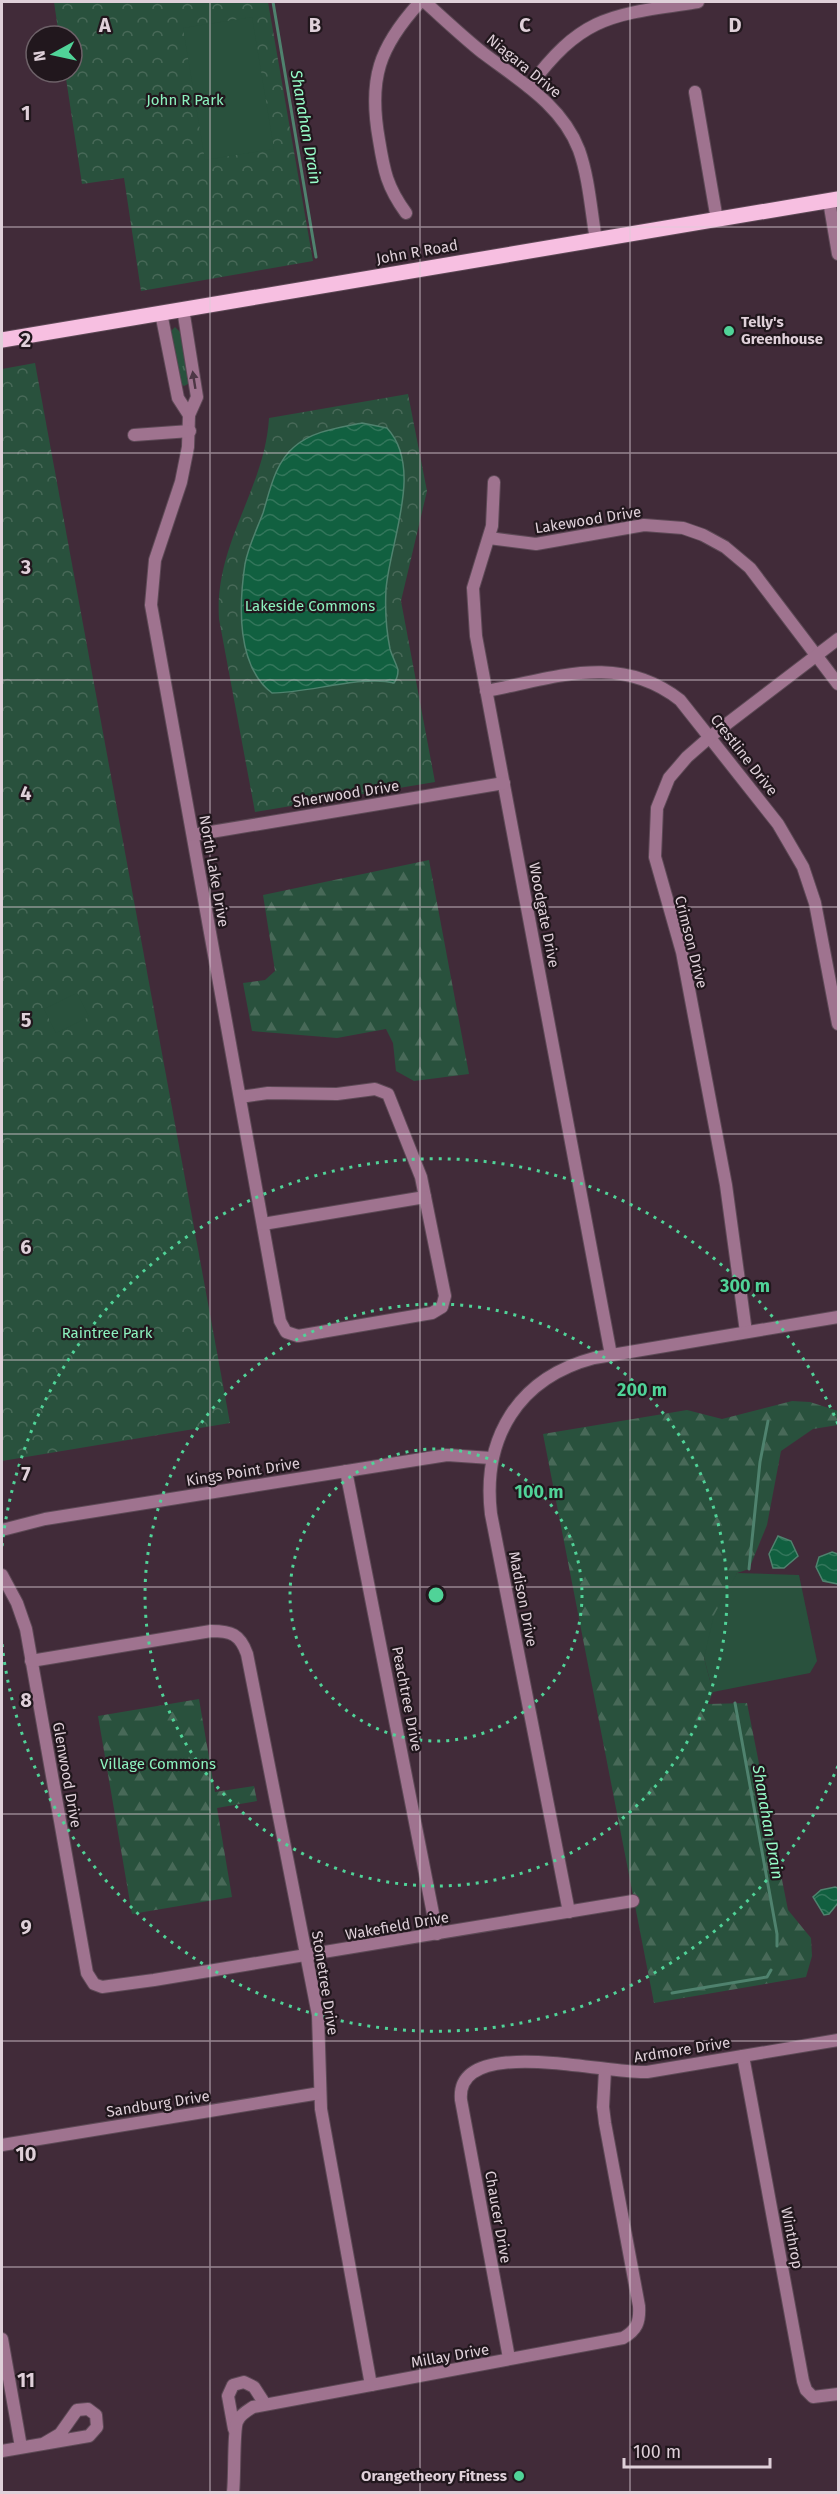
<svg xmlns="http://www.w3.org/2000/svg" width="840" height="2494" viewBox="0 0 840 2494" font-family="'Fira Sans',sans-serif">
  <defs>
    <pattern id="grass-tufts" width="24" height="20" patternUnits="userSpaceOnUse" patternTransform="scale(1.5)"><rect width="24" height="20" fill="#29513d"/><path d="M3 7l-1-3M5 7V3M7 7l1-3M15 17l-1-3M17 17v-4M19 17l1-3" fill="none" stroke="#486958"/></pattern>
    <pattern id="forest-firs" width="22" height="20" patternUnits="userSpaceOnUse" patternTransform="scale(1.5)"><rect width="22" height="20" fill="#29513d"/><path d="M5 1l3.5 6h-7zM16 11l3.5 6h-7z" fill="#486958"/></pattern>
    <pattern id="park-crowns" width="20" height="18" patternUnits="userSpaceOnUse" patternTransform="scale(1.5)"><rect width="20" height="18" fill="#29513d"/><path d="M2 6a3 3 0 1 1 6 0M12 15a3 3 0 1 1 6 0" fill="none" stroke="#486958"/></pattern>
    <pattern id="water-waves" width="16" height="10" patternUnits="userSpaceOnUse" patternTransform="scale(1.5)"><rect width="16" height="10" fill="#116040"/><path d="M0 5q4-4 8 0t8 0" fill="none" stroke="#33765b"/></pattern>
  </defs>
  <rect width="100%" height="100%" fill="#412b39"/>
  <path fill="url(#grass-tufts)" d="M175 327 180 332 188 378V384L184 386 180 383 171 331Z"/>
  <g fill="url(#forest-firs)">
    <path d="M429 860 469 1074 414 1081 396 1071 393 1043 386 1029 337 1038 252 1031 243 983 265 980 275 971 263 895Z"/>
    <path d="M792 1401 810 1402 838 1411V1425L813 1429 781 1451 767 1525 749 1569 737 1573 704 1658 713 1692 708 1704 747 1703 788 1910 811 1938 812 1956 806 1977 654 2003 543 1434 687 1410 722 1419Z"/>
    <path d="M199 1699 215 1792 254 1786 257 1801 217 1808 232 1897 132 1914 98 1716Z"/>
  </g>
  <g fill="url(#park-crowns)">
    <path d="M54 2H268L313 261 141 291 124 178 82 184 65 72H72V36H59Z"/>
    <path d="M35 363 230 1423 2 1461V369Z"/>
    <path d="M408 394 427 491 401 601 435 782 255 812 219 619C214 544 265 489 269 418Z"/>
  </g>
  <g fill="#29513d">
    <path d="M252 17 274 149 205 160 183 28Z"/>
    <path d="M77 993 89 1017 56 1033 44 1009Z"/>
    <path d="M737 1573 799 1575 817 1661 810 1673 713 1692 704 1658 714 1615Z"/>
  </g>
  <g fill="url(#water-waves)" stroke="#4f826e" stroke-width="1.5">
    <path d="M362 423 387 428C424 468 390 541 386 589 385 608 386 629 390 649 392 656 396 663 398 670 398 675 397 679 394 683 363 675 308 693 272 693 236 666 239 604 245 564 248 547 257 529 263 513 270 490 275 463 294 447 312 431 338 428 362 423Z"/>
    <path d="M778 1536 791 1541 798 1556 784 1568H773L769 1554Z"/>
    <path d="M832 1552 838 1554V1584L823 1581 816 1567 819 1557Z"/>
    <path d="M835 1887 838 1888V1903L829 1914 824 1915 813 1897 821 1890Z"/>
  </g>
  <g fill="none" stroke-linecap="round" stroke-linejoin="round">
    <g stroke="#4f826e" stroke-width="3">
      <path d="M273 2 316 257"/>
      <path d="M749 1569 760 1462 768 1421"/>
      <path d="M735 1703 777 1934V1946"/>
      <path d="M672 1993 767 1977 771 1970"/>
    </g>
    <g stroke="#5d4956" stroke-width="14">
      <g id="minor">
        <path d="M425 2C444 19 463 37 483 53 520 81 562 105 579 150 589 178 591 211 596 240"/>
        <path d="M529 87C583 14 612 15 698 2"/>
        <path d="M695 92 717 220"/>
        <path d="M829 201 838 254"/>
        <path d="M406 213C387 187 384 171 379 140 368 79 379 47 420 2"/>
        <path d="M183 309 197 397 189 415 188 447 181 482 155 560 151 605 280 1321 286 1332 298 1336 432 1313 442 1307 445 1296 421 1177 388 1094 375 1089 337 1094 268 1093 240 1097"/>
        <path d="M161 313 178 398 189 415"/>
        <path d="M134 435 190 431"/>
        <path d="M494 482 492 526 473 588 476 636 611 1355"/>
        <path d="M489 538 536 544 644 525 683 528 703 535 725 547 750 568 838 684"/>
        <path d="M486 691C555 678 619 652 680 700L778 824 803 867 815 903 838 1024"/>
        <path d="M193 835 504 783"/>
        <path d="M263 1224 425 1197"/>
        <path d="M746 1332 726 1185 682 952 655 857 657 808 669 778 687 757 711 736 838 639"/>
        <path d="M346 1471 437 1934"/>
        <path d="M2 1530 45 1519 447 1455 491 1458"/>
        <path d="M2 1575 17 1603 26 1629 87 1973 94 1984 102 1987 154 1980 633 1901"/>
        <path d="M31 1661 211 1631C231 1631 240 1634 247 1654L318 2015 321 2109 371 2385"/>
        <path d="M569 1912 491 1514C482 1438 518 1378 594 1358L838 1317"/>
        <path d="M743 2056 803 2381 806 2390 813 2397 838 2394"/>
        <path d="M2 2145 320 2093"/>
        <path d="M2 2339 21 2447"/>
        <path d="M509 2358 461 2100C455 2033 609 2075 647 2072L838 2040"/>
        <path d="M234 2429 228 2396 233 2385 244 2382 254 2387 265 2404"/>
        <path d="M2 2451 89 2436 97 2427 96 2415 88 2409 77 2410 60 2434 43 2444"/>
        <path d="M233 2492C235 2478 233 2427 238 2420 241 2414 247 2411 253 2407L623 2338C637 2330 640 2322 639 2306L605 2123 603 2107 605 2070"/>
      </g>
    </g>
    <g stroke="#5d4956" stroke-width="17">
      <path id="major" d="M2 340 838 199"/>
    </g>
    <use href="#minor" stroke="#9f738f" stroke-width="12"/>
    <use href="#major" stroke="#f7bfe1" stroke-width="15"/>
  </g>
  <defs><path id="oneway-solid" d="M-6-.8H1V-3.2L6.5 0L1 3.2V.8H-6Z" transform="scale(1.5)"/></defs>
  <use fill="#4d3745" href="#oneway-solid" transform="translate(194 380) rotate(-99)"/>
  <path fill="none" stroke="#dfd0d9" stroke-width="1.5" stroke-opacity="0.55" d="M210 2V2492M420 2V2492M630 2V2492M2 227H838M2 453H838M2 680H838M2 907H838M2 1134H838M2 1360H838M2 1587H838M2 1814H838M2 2041H838M2 2267H838"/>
  <g fill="none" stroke="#50d398" stroke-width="3" stroke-dasharray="3 6">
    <circle cx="436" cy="1595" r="146"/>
    <circle cx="436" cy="1595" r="291"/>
    <path d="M838 1766A437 437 0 0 1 2 1644M2 1546A437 437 0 0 1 838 1424"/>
  </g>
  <g fill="#50d398" stroke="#21171d" stroke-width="2">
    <circle cx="729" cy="331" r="6"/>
    <circle cx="519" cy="2476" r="6"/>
  </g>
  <g text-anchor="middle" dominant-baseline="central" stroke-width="4.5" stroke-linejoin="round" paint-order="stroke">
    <g font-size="15" fill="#dfd0d9" stroke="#21171d">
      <text transform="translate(524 66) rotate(39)">Niagara Drive</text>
      <text transform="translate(417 252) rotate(-10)">John R Road</text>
      <text transform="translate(588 520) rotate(-9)">Lakewood Drive</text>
      <text transform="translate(744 755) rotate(52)">Crestline Drive</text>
      <text transform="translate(346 794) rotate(-9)">Sherwood Drive</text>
      <text transform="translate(214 871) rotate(80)">North Lake Drive</text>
      <text transform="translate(544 915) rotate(79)">Woodgate Drive</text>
      <text transform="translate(691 942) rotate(76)">Crimson Drive</text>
      <text transform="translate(243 1472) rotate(-9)">Kings Point Drive</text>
      <text transform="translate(523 1599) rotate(79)">Madison Drive</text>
      <text transform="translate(407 1699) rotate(79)">Peachtree Drive</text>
      <text transform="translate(67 1775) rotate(80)">Glenwood Drive</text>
      <text transform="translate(397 1926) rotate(-10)">Wakefield Drive</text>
      <text transform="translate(325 1983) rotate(81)">Stonetree Drive</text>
      <text transform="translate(682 2050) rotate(-9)">Ardmore Drive</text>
      <text transform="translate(158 2104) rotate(-9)">Sandburg Drive</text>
      <text transform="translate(498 2217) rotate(80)">Chaucer Drive</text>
      <text transform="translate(792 2238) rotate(79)">Winthrop</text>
      <text transform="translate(450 2356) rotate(-10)">Millay Drive</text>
    </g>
    <g font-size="15" fill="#8cf1be" stroke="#21171d">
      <text x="185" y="100">John R Park</text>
      <text x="310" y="606">Lakeside Commons</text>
      <text x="107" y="1333">Raintree Park</text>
      <text x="158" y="1764">Village Commons</text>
    </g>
    <g font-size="15" font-weight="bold" fill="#dfd0d9" stroke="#21171d" text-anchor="start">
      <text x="741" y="322">Telly's<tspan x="741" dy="17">Greenhouse</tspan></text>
      <text x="507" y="2476" text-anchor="end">Orangetheory Fitness</text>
    </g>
    <g font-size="16" font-style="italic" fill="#97fdc9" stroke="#21171d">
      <text transform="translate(306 127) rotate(80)">Shanahan Drain</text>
      <text transform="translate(768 1822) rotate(80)">Shanahan Drain</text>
    </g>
  </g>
  <g font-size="20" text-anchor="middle" font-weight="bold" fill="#dfd0d9" stroke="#21171d" stroke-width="4.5" stroke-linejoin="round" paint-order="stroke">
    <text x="105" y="32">A</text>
    <text x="315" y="32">B</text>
    <text x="525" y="32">C</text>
    <text x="735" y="32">D</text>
    <text x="26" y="120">1</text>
    <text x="26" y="347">2</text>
    <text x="26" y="574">3</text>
    <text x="26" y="800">4</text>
    <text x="26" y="1027">5</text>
    <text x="26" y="1254">6</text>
    <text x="26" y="1481">7</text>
    <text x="26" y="1707">8</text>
    <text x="26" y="1934">9</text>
    <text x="26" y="2161">10</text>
    <text x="26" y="2387">11</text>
  </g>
  <circle cx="436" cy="1595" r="9" fill="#50d398" stroke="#21171d" stroke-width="3"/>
  <g font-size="18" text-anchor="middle" font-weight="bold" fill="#50d398" stroke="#21171d" stroke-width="4.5" stroke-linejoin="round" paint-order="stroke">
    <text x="745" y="1292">300 m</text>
    <text x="642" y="1396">200 m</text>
    <text x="539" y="1498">100 m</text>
  </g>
  <rect width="840" height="2494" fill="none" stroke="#dfd0d9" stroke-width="6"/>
  <g transform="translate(54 54) rotate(262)"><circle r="28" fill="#21171d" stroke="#6d6168" stroke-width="1.5"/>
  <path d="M0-4.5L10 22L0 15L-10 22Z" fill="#50d398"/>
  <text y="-9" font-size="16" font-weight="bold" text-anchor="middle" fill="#dfd0d9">N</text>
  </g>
  <path d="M624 2458v9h146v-9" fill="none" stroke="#dfd0d9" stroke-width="3"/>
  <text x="633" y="2458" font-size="18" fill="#dfd0d9" stroke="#21171d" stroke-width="4.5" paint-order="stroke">100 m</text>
</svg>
